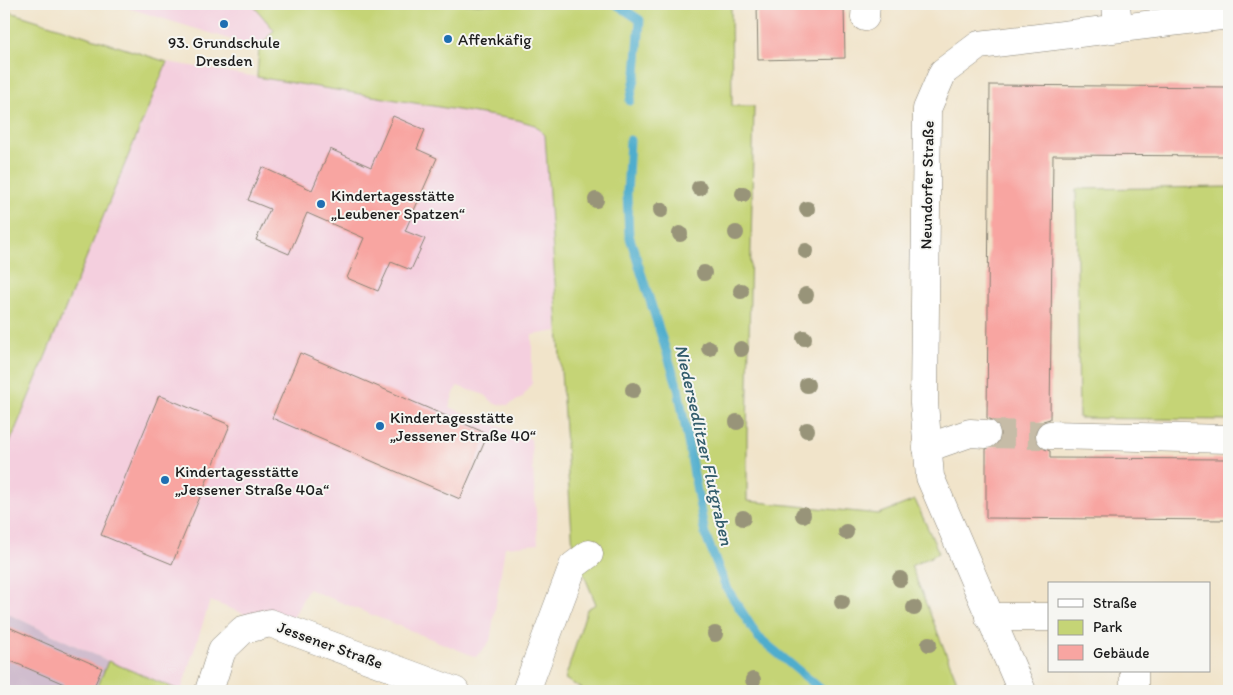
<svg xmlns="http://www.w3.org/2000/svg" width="1233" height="695" viewBox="0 0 1233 695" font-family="Itim,sans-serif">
  <rect width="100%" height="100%" fill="#f6f6f2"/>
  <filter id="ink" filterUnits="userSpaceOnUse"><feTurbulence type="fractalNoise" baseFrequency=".02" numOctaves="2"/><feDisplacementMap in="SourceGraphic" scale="10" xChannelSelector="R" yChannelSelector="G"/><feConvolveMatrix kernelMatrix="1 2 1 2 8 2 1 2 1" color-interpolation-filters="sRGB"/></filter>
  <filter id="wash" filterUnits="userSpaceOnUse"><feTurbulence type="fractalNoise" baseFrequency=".0096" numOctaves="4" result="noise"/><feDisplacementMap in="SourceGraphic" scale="20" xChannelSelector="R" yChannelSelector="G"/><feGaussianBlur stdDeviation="1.12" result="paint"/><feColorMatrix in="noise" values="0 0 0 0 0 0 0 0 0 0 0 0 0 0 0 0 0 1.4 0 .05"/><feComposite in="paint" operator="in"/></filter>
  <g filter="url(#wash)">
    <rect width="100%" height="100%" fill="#f1e4ca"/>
    <g fill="#f4cfde">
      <path d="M115 4H252L274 30 259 48Z"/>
      <path d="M167 62 518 120 535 125 545 135 557 331 532 335V383L522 398 508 405 495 404 485 395 457 386 449 407 531 439 538 544 505 547 490 641 476 657 308 589 287 630 210 601 181 691 108 661 4 612V457Z"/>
    </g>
    <path fill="#d0bdce" d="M4 612 108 661 96 691H4Z"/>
    <g fill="#c5d476" stroke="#707849">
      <path d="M252 4H731L732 106H754L747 434V501L879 514 915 500 939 553 911 566 961 691H586L565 679 587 609 596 604 573 548 545 135 535 125 518 120 257 77 259 48 274 30Z"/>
      <path d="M4 10 167 62 4 457Z"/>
      <path d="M1229 187V420L1079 418 1076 189Z"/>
      <path d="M108 661 181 691H96Z"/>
    </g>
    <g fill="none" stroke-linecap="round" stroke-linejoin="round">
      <g stroke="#4fadcd" stroke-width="9">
        <path d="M616 4 640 20 636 74 630 101"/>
        <path d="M630 140 627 194 629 235 678 388 705 534 726 587 758 637 823 691"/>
      </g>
    </g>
    <g id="blocks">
      <g fill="#f8a5a1">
        <path d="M757 4H844L845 58 758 60Z"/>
        <path d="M990 85 1229 87V156L1053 155 1050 419 1043 421 1037 426 1034 435 1037 443 1042 448 1050 451V458L1229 459V520L986 518V449L999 443 1002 434 1000 427 995 421 987 418Z"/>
        <path d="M393 116 425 130 417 149 437 158 405 231 425 239 411 270 391 262 378 291 347 278 364 238 307 213 289 254 256 240 270 209 248 200 262 167 312 190 330 149 371 167Z"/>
        <path d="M300 353 488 434 460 499 272 418Z"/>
        <path d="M159 395 230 425 172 564 101 535Z"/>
        <path d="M4 625 102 668 92 691H60L64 684 4 658Z"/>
      </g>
    </g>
  </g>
  <g filter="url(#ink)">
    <use href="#blocks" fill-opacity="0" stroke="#868073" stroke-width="1"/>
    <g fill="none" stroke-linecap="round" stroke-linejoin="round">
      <path stroke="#c6bca7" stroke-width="28" stroke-dasharray="28 14" stroke-linecap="butt" d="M986 434 1050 435"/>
      <g stroke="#868073" stroke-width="29">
        <g id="minor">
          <path d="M1116 4 1118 27"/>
          <path d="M865 17 866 4"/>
          <path d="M1050 435 1229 439"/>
          <path d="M927 448 970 433 986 434"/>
          <path d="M989 617H1049"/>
          <path d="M209 691 222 650 243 630 270 623 455 691"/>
          <path d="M526 691 573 566 589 554"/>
          <path d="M1022 691 930 477 924 403 927 109 943 72 979 45 1229 15"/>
          <path d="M1134 691V671"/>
        </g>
      </g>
      <use href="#minor" stroke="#fff" stroke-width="28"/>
    </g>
    <g fill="#989479">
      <circle cx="699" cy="188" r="8"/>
      <circle cx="743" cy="194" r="8"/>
      <circle cx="596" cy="200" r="8"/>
      <circle cx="807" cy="209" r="8"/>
      <circle cx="661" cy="210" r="8"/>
      <circle cx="736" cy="233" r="8"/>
      <circle cx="680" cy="234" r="8"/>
      <circle cx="806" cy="251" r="8"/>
      <circle cx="704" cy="273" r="8"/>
      <circle cx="741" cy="291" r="8"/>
      <circle cx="806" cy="295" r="8"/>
      <circle cx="804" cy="338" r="8"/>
      <circle cx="709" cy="348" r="8"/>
      <circle cx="741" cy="349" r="8"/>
      <circle cx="807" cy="385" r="8"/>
      <circle cx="633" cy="390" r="8"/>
      <circle cx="737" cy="422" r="8"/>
      <circle cx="807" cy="430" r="8"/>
      <circle cx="803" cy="515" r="8"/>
      <circle cx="743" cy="518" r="8"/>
      <circle cx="846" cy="532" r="8"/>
      <circle cx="900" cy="579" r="8"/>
      <circle cx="842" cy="602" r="8"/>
      <circle cx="914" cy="608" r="8"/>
      <circle cx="715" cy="634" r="8"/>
      <circle cx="929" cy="644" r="8"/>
      <circle cx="753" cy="680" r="8"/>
    </g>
  </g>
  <g fill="#1f6fb2" stroke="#f6f6f2" stroke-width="2">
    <circle cx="224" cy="24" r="5"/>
    <circle cx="448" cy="39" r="5"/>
    <circle cx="321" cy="204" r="5"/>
    <circle cx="380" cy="426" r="5"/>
    <circle cx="165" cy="480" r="5"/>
  </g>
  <g text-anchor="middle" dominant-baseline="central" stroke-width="4" stroke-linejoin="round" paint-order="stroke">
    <g font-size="16" fill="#1c1c1c" stroke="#f6f6f2" text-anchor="start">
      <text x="458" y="39">Affenkäfig</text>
      <text x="224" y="42" text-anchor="middle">93. Grundschule<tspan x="224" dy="18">Dresden</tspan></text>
      <text x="331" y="195">Kindertagesstätte<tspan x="331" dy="18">„Leubener Spatzen“</tspan></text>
      <text x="390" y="417">Kindertagesstätte<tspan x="390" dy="18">„Jessener Straße 40“</tspan></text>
      <text x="175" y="471">Kindertagesstätte<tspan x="175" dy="18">„Jessener Straße 40a“</tspan></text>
    </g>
    <g font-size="16" fill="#1c1c1c" stroke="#f6f6f2">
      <text transform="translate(927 185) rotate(-89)">Neundorfer Straße</text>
      <text transform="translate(330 645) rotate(20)">Jessener Straße</text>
    </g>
    <g font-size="18" font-style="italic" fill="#335d6c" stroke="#f6f6f2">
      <text transform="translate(704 445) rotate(77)">Niedersedlitzer Flutgraben</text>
    </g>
  </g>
  <rect width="1233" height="695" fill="none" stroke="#f6f6f2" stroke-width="20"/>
  <rect x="1048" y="582" width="162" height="90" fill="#f6f6f2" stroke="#9f9f9c"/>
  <rect x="1058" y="599" width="25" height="8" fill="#ffffff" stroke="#9f9f9c"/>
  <text x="1093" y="608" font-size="15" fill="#1c1c1c">Straße</text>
  <rect x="1058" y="620" width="25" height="15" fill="#c5d476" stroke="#9f9f9c"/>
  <text x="1093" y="632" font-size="15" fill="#1c1c1c">Park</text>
  <rect x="1058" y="645" width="25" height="15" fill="#f8a5a1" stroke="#9f9f9c"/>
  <text x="1093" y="658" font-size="15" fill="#1c1c1c">Gebäude</text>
</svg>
